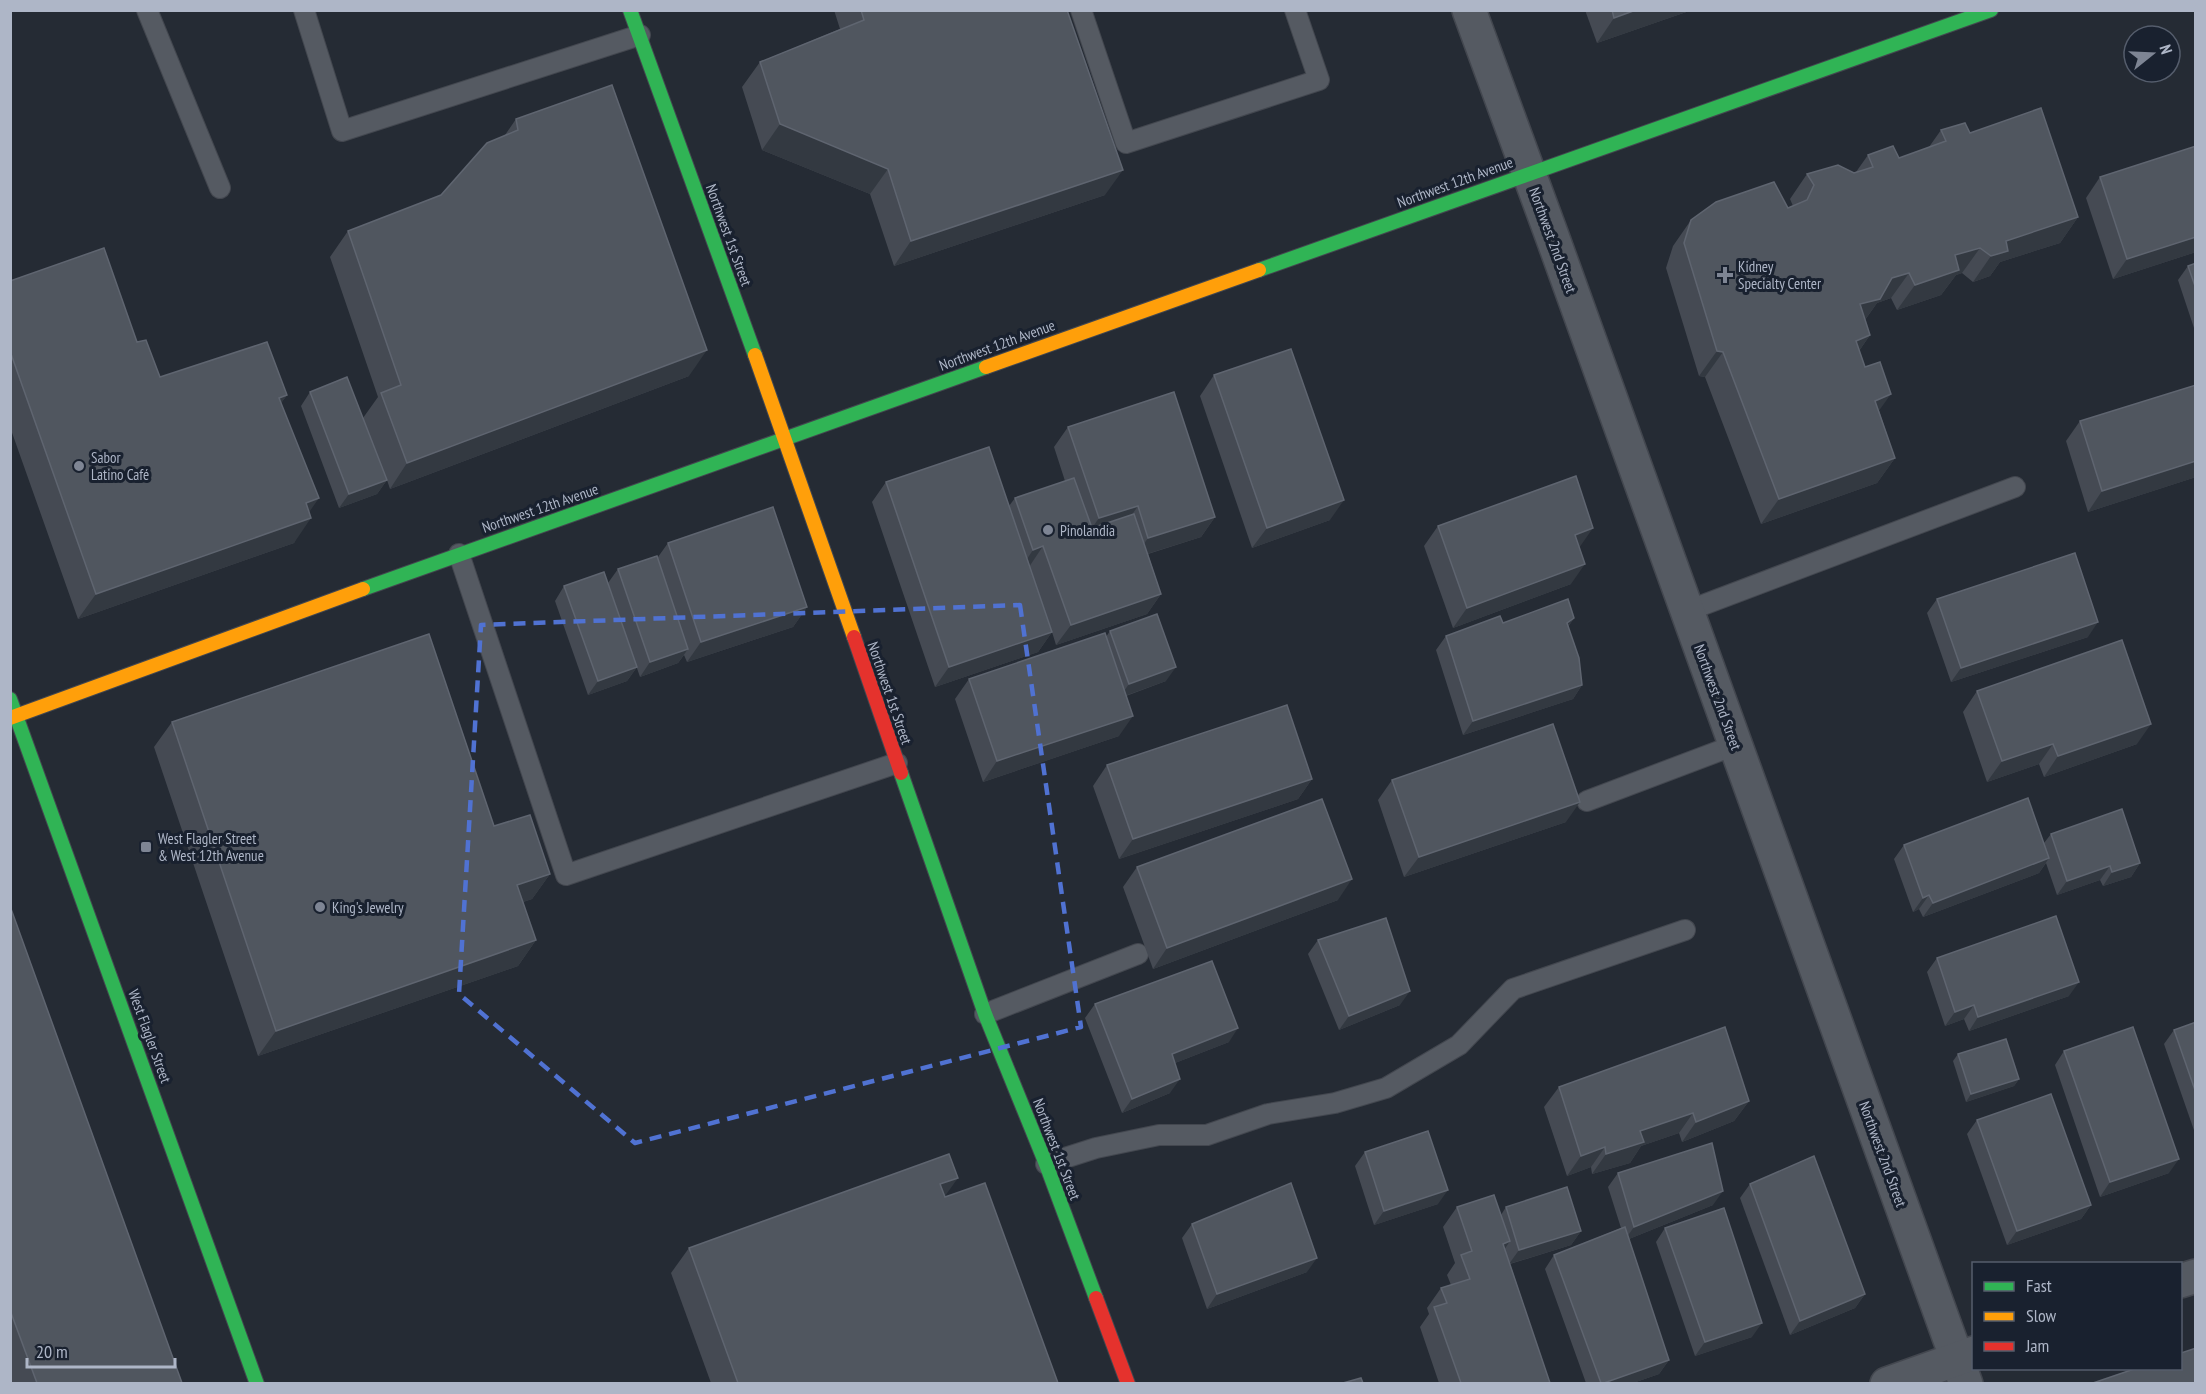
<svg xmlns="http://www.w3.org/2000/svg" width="2206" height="1394" viewBox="0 0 2206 1394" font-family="'PT Sans Narrow',sans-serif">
  <rect width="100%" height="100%" fill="#252b34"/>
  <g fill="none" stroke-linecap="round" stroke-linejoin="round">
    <g stroke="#43474f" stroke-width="22">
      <g id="lane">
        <path d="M147 10 220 188"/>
        <path d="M304 10 342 131 640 35"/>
        <path d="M1081 10 1126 143 1319 80 1295 10"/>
        <path d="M459 554 566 875 897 763"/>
        <path d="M1687 611 2015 487"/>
        <path d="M1587 801 1735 745"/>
        <path d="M985 1014 1138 954"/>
        <path d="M1046 1164 1096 1148 1159 1135H1207L1268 1114 1335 1103 1386 1088 1459 1045 1513 989 1685 930"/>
      </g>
    </g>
    <g stroke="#43474f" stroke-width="36">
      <g id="street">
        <path d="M1469 10 1552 236 1966 1384"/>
        <path d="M2180 1281 2196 1276"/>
        <path d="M1887 1384 1974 1353"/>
      </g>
    </g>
    <g stroke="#43474f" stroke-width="16">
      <g id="fast">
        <path d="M630 10 755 355"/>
        <path d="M1259 270 1991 10"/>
        <path d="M363 589 986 367"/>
        <path d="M10 699 257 1384"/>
        <path d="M901 773 985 1014 1046 1164 1096 1298"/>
      </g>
    </g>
    <g stroke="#43474f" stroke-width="16">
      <g id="slow">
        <path d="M755 355 854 637"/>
        <path d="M986 367 1259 270"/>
        <path d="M10 718 363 589"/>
      </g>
    </g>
    <g stroke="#43474f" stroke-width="16">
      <g id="jam">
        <path d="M854 637 901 773"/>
        <path d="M1096 1298 1128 1384"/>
      </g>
    </g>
    <use href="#lane" stroke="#555a62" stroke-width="20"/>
    <use href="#street" stroke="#555a62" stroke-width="33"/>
    <use href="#fast" stroke="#30b455" stroke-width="14"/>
    <use href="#slow" stroke="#ff9f0a" stroke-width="14"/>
    <use href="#jam" stroke="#e5322d" stroke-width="14"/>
  </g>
  <g fill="#454a53">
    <path d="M834 10H1067L1105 195 894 266 870 194 762 150 742 87 760 62 840 29Z"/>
    <path d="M1585 10H1692L1597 43Z"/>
    <path d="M516 119 689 376 390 489 387 480 377 494 339 508 301 406 310 392 363 418 378 397 330 257 348 231 441 195 505 135Z"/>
    <path d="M1941 130 1970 133 2078 217 2060 243 2000 262 1990 276 1973 282 1962 273 1956 275 1941 295 1897 310 1891 298 1877 303 1865 320 1870 335 1859 351 1895 458 1877 483 1761 524 1705 377 1699 376 1666 268 1673 246 1691 220 1788 208 1793 206 1790 199 1807 174 1856 172 1868 155 1899 158 1929 147Z"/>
    <path d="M2196 146V252L2113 279 2086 198 2100 177Z"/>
    <path d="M2196 263V334L2178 280 2188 266Z"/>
    <path d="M10 281 137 342 160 377 287 395 281 403 309 512 294 543 78 619 10 427Z"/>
    <path d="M1214 375 1330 520 1252 548 1200 396Z"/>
    <path d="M2196 385V477L2088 512 2066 441 2080 421Z"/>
    <path d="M1068 427 1215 517 1201 537 1148 554 1161 594 1147 614 1056 645 1052 632 1038 652 935 687 872 502 886 482 1009 506 1015 498 1065 481 1054 447Z"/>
    <path d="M1438 526 1571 584 1453 628 1424 546Z"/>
    <path d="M668 543 807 607 793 627 687 662 684 655 678 663 640 677 608 583 618 569 658 557Z"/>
    <path d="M564 586 637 667 627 681 588 695 555 601Z"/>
    <path d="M1937 599 2088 637 1951 682 1927 613Z"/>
    <path d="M1574 618 1568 627 1582 685 1573 699 1463 735 1436 650 1446 636 1503 623Z"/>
    <path d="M1110 631 1166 681 1126 696 1119 736 983 782 955 699 969 679 1106 637Z"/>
    <path d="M1977 691 2137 744 2044 777 2039 764 1987 782 1963 712Z"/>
    <path d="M172 722 494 826 550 874 532 899 523 902 536 940 518 966 258 1056 154 747Z"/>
    <path d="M1107 765 1312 779 1298 799 1119 859 1093 786Z"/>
    <path d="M1392 780 1566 822 1404 877 1378 800Z"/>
    <path d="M2051 834 2140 863 2131 877 2103 886 2100 880 2057 895 2046 863 2039 873 1923 917 1919 909 1913 912 1894 859 1904 845 2044 843Z"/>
    <path d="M1137 867 1338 900 1153 969 1123 887Z"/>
    <path d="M10 906 182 1383H10Z"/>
    <path d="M1318 940 1400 1005 1339 1030 1308 954Z"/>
    <path d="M1937 958 2069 996 1969 1031 1964 1019 1945 1026 1927 972Z"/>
    <path d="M1095 1004 1229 1042 1175 1063 1170 1093 1122 1113 1085 1018Z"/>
    <path d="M2196 1022V1136L2164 1044 2174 1030Z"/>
    <path d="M2064 1051 2169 1173 2100 1197 2055 1065Z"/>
    <path d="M1958 1054 2019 1079 2014 1086 1966 1102 1953 1061Z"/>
    <path d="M1559 1087 1749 1101 1734 1121 1682 1142 1679 1133 1641 1146 1630 1163 1592 1174 1591 1167 1567 1176 1544 1107Z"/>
    <path d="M1977 1120 2091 1205 2081 1219 2007 1245 1967 1134Z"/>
    <path d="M1365 1152 1438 1204 1374 1225 1355 1166Z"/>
    <path d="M1618 1173 1713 1205 1629 1239 1669 1360 1659 1374 1633 1383H1586L1545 1269 1554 1255 1621 1228 1608 1187Z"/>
    <path d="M1750 1184 1865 1294 1855 1308 1790 1335 1740 1198Z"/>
    <path d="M945 1196 1058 1383H711L671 1273 689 1248Z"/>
    <path d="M1457 1207 1501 1215 1506 1207 1581 1231 1571 1245 1510 1264 1550 1383H1439L1420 1327 1429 1314 1427 1308 1441 1288 1451 1285 1447 1275 1455 1263 1443 1227Z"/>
    <path d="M1192 1224 1307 1272 1207 1309 1182 1238Z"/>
    <path d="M1665 1228 1752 1337 1695 1356 1656 1242Z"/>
  </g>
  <g fill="#333941">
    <path d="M1636 10H1692L1597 43 1614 18Z"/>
    <path d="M780 124 888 169 870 194 762 150Z"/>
    <path d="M1123 170 1105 195 894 266 911 241Z"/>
    <path d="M2078 217 2060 243 2000 262 1990 276 1973 282 1991 256 2006 241Z"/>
    <path d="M2196 237V252L2113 279 2127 259Z"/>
    <path d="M1980 248 1962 273 1956 275 1941 295 1897 310 1915 285 1955 255Z"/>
    <path d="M1909 273 1891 298 1877 303 1862 324 1860 304 1892 278Z"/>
    <path d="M1870 335 1852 361 1856 341Z"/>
    <path d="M707 350 689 376 390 489 407 463Z"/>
    <path d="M1717 351 1723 352 1705 377 1699 376Z"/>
    <path d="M1891 394 1873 419 1875 401Z"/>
    <path d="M287 395 269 420 279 398Z"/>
    <path d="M1895 458 1877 483 1761 524 1779 499Z"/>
    <path d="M2196 461V477L2088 512 2102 491Z"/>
    <path d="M387 480 377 494 339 508 349 494Z"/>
    <path d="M319 498 303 521 311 518 294 543 78 619 96 594Z"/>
    <path d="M1344 500 1330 520 1252 548 1267 528Z"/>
    <path d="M1138 506 1124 526 1085 538 1099 518Z"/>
    <path d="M1215 517 1201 537 1134 558 1148 538Z"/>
    <path d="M1593 528 1579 548 1575 535Z"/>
    <path d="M1043 546 1029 567 1019 571 1033 550Z"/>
    <path d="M1585 564 1571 584 1453 628 1467 608Z"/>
    <path d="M1161 594 1147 614 1056 645 1071 625Z"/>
    <path d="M807 607 793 627 687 662 701 642Z"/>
    <path d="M1574 618 1565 632 1567 623Z"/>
    <path d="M2098 622 2088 637 1951 682 1961 668Z"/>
    <path d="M1052 632 1038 652 935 687 949 667Z"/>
    <path d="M688 649 678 663 640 677 650 662Z"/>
    <path d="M637 667 627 681 588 695 598 681Z"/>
    <path d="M1176 667 1166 681 1119 698 1129 684Z"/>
    <path d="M1582 685 1573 699 1463 735 1473 721Z"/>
    <path d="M1133 716 1119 736 983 782 997 761Z"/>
    <path d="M2151 724 2137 744 2044 777 2058 756Z"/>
    <path d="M2053 744 2039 764 1987 782 2002 761Z"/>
    <path d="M1312 779 1298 799 1119 859 1133 839Z"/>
    <path d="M1580 802 1566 822 1404 877 1419 857Z"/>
    <path d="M2049 858 2039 873 1923 917 1933 903Z"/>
    <path d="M2140 863 2131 877 2103 886 2112 872Z"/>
    <path d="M2110 866 2100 880 2057 895 2067 881Z"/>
    <path d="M550 874 532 899 499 910 517 885Z"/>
    <path d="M1352 879 1338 900 1153 969 1167 948Z"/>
    <path d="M1929 895 1919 909 1913 912 1923 898Z"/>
    <path d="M536 940 518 966 258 1056 276 1031Z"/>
    <path d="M2079 982 2069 996 1969 1031 1978 1017Z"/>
    <path d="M1410 991 1400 1005 1339 1030 1349 1016Z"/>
    <path d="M1974 1005 1964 1019 1945 1026 1955 1012Z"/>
    <path d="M1238 1028 1229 1042 1162 1068 1172 1054Z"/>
    <path d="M1180 1079 1170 1093 1122 1113 1132 1099Z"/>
    <path d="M2019 1079 2014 1086 1966 1102 1971 1094Z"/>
    <path d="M1749 1101 1734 1121 1682 1142 1696 1122Z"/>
    <path d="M1693 1113 1679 1133 1641 1146 1630 1163 1592 1174 1606 1154 1640 1131Z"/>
    <path d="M1605 1147 1591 1167 1567 1176 1581 1156Z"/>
    <path d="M2179 1159 2169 1173 2100 1197 2110 1182Z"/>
    <path d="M958 1178 940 1203V1184Z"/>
    <path d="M1448 1190 1438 1204 1374 1225 1384 1211Z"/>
    <path d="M1723 1191 1713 1205 1624 1241 1634 1227Z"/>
    <path d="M2091 1205 2081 1219 2007 1245 2017 1231Z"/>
    <path d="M1581 1231 1571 1245 1509 1264 1519 1250Z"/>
    <path d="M1510 1241 1496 1262 1503 1244Z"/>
    <path d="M1317 1258 1307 1272 1207 1309 1217 1294Z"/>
    <path d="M1865 1294 1855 1308 1790 1335 1800 1321Z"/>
    <path d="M1762 1323 1752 1337 1695 1356 1705 1342Z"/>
    <path d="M1669 1360 1659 1374 1633 1383H1604Z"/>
  </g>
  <g fill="#50565f" stroke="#5f6570" stroke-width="1.5">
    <path d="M861 10H1067L1123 170 911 241 888 169 780 124 760 62 864 20Z"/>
    <path d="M1612 10H1636L1614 18Z"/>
    <path d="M612 85 707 350 407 463 381 393 401 385 348 231 441 195 487 143 518 130 516 119Z"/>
    <path d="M2041 108 2078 217 2006 241 2008 251 1991 256 1980 248 1955 255 1959 270 1915 285 1909 273 1892 278 1880 299 1860 304 1870 335 1856 341 1865 367 1880 362 1891 394 1875 401 1895 458 1779 499 1723 352 1717 351 1684 243 1691 220 1716 202 1774 182 1788 208 1807 200 1814 185 1807 174 1838 165 1854 173 1873 167 1868 155 1893 146 1899 158 1946 141 1941 130 1965 123 1970 133Z"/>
    <path d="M2196 146V237L2127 259 2100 177Z"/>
    <path d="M104 248 137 342 146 340 160 377 267 342 287 395 279 398 319 498 306 503 311 518 96 594 10 351V281Z"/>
    <path d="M2196 263V289L2188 266Z"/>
    <path d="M1291 349 1344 500 1267 528 1214 375Z"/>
    <path d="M347 377 387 480 349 494 310 392Z"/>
    <path d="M2196 385V461L2102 491 2080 421Z"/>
    <path d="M1174 392 1215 517 1148 538 1138 506 1099 518 1068 427Z"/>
    <path d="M989 447 1052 632 949 667 886 482Z"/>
    <path d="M1576 476 1593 528 1575 535 1585 564 1467 608 1438 526Z"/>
    <path d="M1074 478 1092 528 1134 514 1161 594 1071 625 1043 546 1033 550 1015 498Z"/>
    <path d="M773 507 807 607 701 642 668 543Z"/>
    <path d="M2075 553 2098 622 1961 668 1937 599Z"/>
    <path d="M657 556 688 649 650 662 618 569Z"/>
    <path d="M604 572 637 667 598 681 564 586Z"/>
    <path d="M1568 599 1574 618 1567 623 1579 658 1582 685 1473 721 1446 636 1500 616 1503 623Z"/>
    <path d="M1157 614 1176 667 1129 684 1110 631Z"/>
    <path d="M1105 633 1133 716 997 761 969 679Z"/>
    <path d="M429 634 494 826 530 815 550 874 517 885 536 940 276 1031 172 722Z"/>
    <path d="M2122 640 2151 724 2058 756 2053 744 2002 761 1977 691Z"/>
    <path d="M1287 705 1312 779 1133 839 1107 765Z"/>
    <path d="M1553 724 1580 802 1419 857 1392 780Z"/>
    <path d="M2028 798 2049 858 1933 903 1929 895 1923 898 1904 845Z"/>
    <path d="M1322 799 1352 879 1167 948 1137 867Z"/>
    <path d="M2122 809 2140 863 2112 872 2110 866 2067 881 2051 834Z"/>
    <path d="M10 906 182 1383H37L10 1310Z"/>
    <path d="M2056 916 2079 982 1978 1017 1974 1005 1955 1012 1937 958Z"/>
    <path d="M1386 918 1410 991 1349 1016 1318 940Z"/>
    <path d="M1212 961 1238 1028 1172 1054 1180 1079 1132 1099 1095 1004Z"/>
    <path d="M2196 1022V1093L2174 1030Z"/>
    <path d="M1725 1027 1749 1101 1696 1122 1693 1113 1640 1131 1644 1142 1606 1154 1605 1147 1581 1156 1559 1087Z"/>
    <path d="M2133 1027 2179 1159 2110 1182 2064 1051Z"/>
    <path d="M2006 1039 2019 1079 1971 1094 1958 1054Z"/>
    <path d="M2051 1094 2091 1205 2017 1231 1977 1120Z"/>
    <path d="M1428 1131 1448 1190 1384 1211 1365 1152Z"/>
    <path d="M1712 1143 1723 1191 1634 1227 1618 1173Z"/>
    <path d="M949 1154 958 1178 940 1184 945 1197 985 1183 1058 1383H738L689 1248Z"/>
    <path d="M1814 1156 1865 1294 1800 1321 1750 1184Z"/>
    <path d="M1291 1183 1317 1258 1217 1294 1192 1224Z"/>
    <path d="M1567 1187 1581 1231 1519 1250 1506 1207Z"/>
    <path d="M1494 1195 1510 1241 1503 1244 1550 1383H1461L1434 1307 1447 1303 1441 1288 1470 1279 1461 1255 1472 1251 1457 1207Z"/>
    <path d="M1724 1208 1762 1323 1705 1342 1665 1228Z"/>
    <path d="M1625 1227 1669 1360 1604 1383H1601L1554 1255Z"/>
    <path d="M2196 1348V1383H2093L2137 1368H2181V1353Z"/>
    <path d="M1361 1378 1363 1383H1343Z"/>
  </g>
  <path fill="none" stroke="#5072d2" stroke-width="4.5" stroke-dasharray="12 8" stroke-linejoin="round" d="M1020 605 1081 1027 635 1143 459 994 481 625Z"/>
  <g fill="#7e8594" stroke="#19212f" stroke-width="2">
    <path d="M1722 266h6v6h6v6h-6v6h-6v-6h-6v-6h6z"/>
    <circle cx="79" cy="466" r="6"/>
    <circle cx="1048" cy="530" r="6"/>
    <rect x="140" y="841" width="12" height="12" rx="3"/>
    <circle cx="320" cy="907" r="6"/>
  </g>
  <g text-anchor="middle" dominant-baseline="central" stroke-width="6" stroke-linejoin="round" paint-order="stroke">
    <g font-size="15" fill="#aeb6c7" stroke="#19212f">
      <text transform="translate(1455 182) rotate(-20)">Northwest 12th Avenue</text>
      <text transform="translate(729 235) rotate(70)">Northwest 1st Street</text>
      <text transform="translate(1553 240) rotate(70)">Northwest 2nd Street</text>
      <text transform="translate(997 345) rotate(-20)">Northwest 12th Avenue</text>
      <text transform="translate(540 508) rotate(-19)">Northwest 12th Avenue</text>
      <text transform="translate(890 693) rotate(71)">Northwest 1st Street</text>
      <text transform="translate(1718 697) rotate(70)">Northwest 2nd Street</text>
      <text transform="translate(150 1036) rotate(70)">West Flagler Street</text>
      <text transform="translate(1057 1149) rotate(69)">Northwest 1st Street</text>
      <text transform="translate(1883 1154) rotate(70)">Northwest 2nd Street</text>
    </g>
    <g font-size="15" fill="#aeb6c7" stroke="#19212f" text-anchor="start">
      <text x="1738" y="266">Kidney<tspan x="1738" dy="17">Specialty Center</tspan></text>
      <text x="91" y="457">Sabor<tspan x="91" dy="17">Latino Café</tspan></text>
      <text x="1060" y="530">Pinolandia</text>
      <text x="158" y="838">West Flagler Street<tspan x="158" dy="17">&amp; West 12th Avenue</tspan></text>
      <text x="332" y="907">King's Jewelry</text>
    </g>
  </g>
  <rect width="2206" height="1394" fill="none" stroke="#aeb6c7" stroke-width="24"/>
  <rect x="1972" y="1262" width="210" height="108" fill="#19212f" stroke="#555d6c" stroke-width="1.5"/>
  <rect x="1984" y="1282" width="30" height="9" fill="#30b455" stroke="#555d6c" stroke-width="1.5"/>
  <text x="2026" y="1292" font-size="18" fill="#aeb6c7">Fast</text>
  <rect x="1984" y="1312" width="30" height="9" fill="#ff9f0a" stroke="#555d6c" stroke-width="1.5"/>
  <text x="2026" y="1322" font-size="18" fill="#aeb6c7">Slow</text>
  <rect x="1984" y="1342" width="30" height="9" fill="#e5322d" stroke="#555d6c" stroke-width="1.5"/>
  <text x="2026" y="1352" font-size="18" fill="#aeb6c7">Jam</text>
  <g transform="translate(2152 54) rotate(72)"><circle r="28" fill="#19212f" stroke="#555d6c" stroke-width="1.5"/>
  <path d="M0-4.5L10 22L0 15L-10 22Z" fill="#7e8594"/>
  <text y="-9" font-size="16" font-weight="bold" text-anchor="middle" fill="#aeb6c7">N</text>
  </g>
  <path d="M27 1358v9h148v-9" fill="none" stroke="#aeb6c7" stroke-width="3"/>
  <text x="36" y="1358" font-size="18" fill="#aeb6c7" stroke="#19212f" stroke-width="4.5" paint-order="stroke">20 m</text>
</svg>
